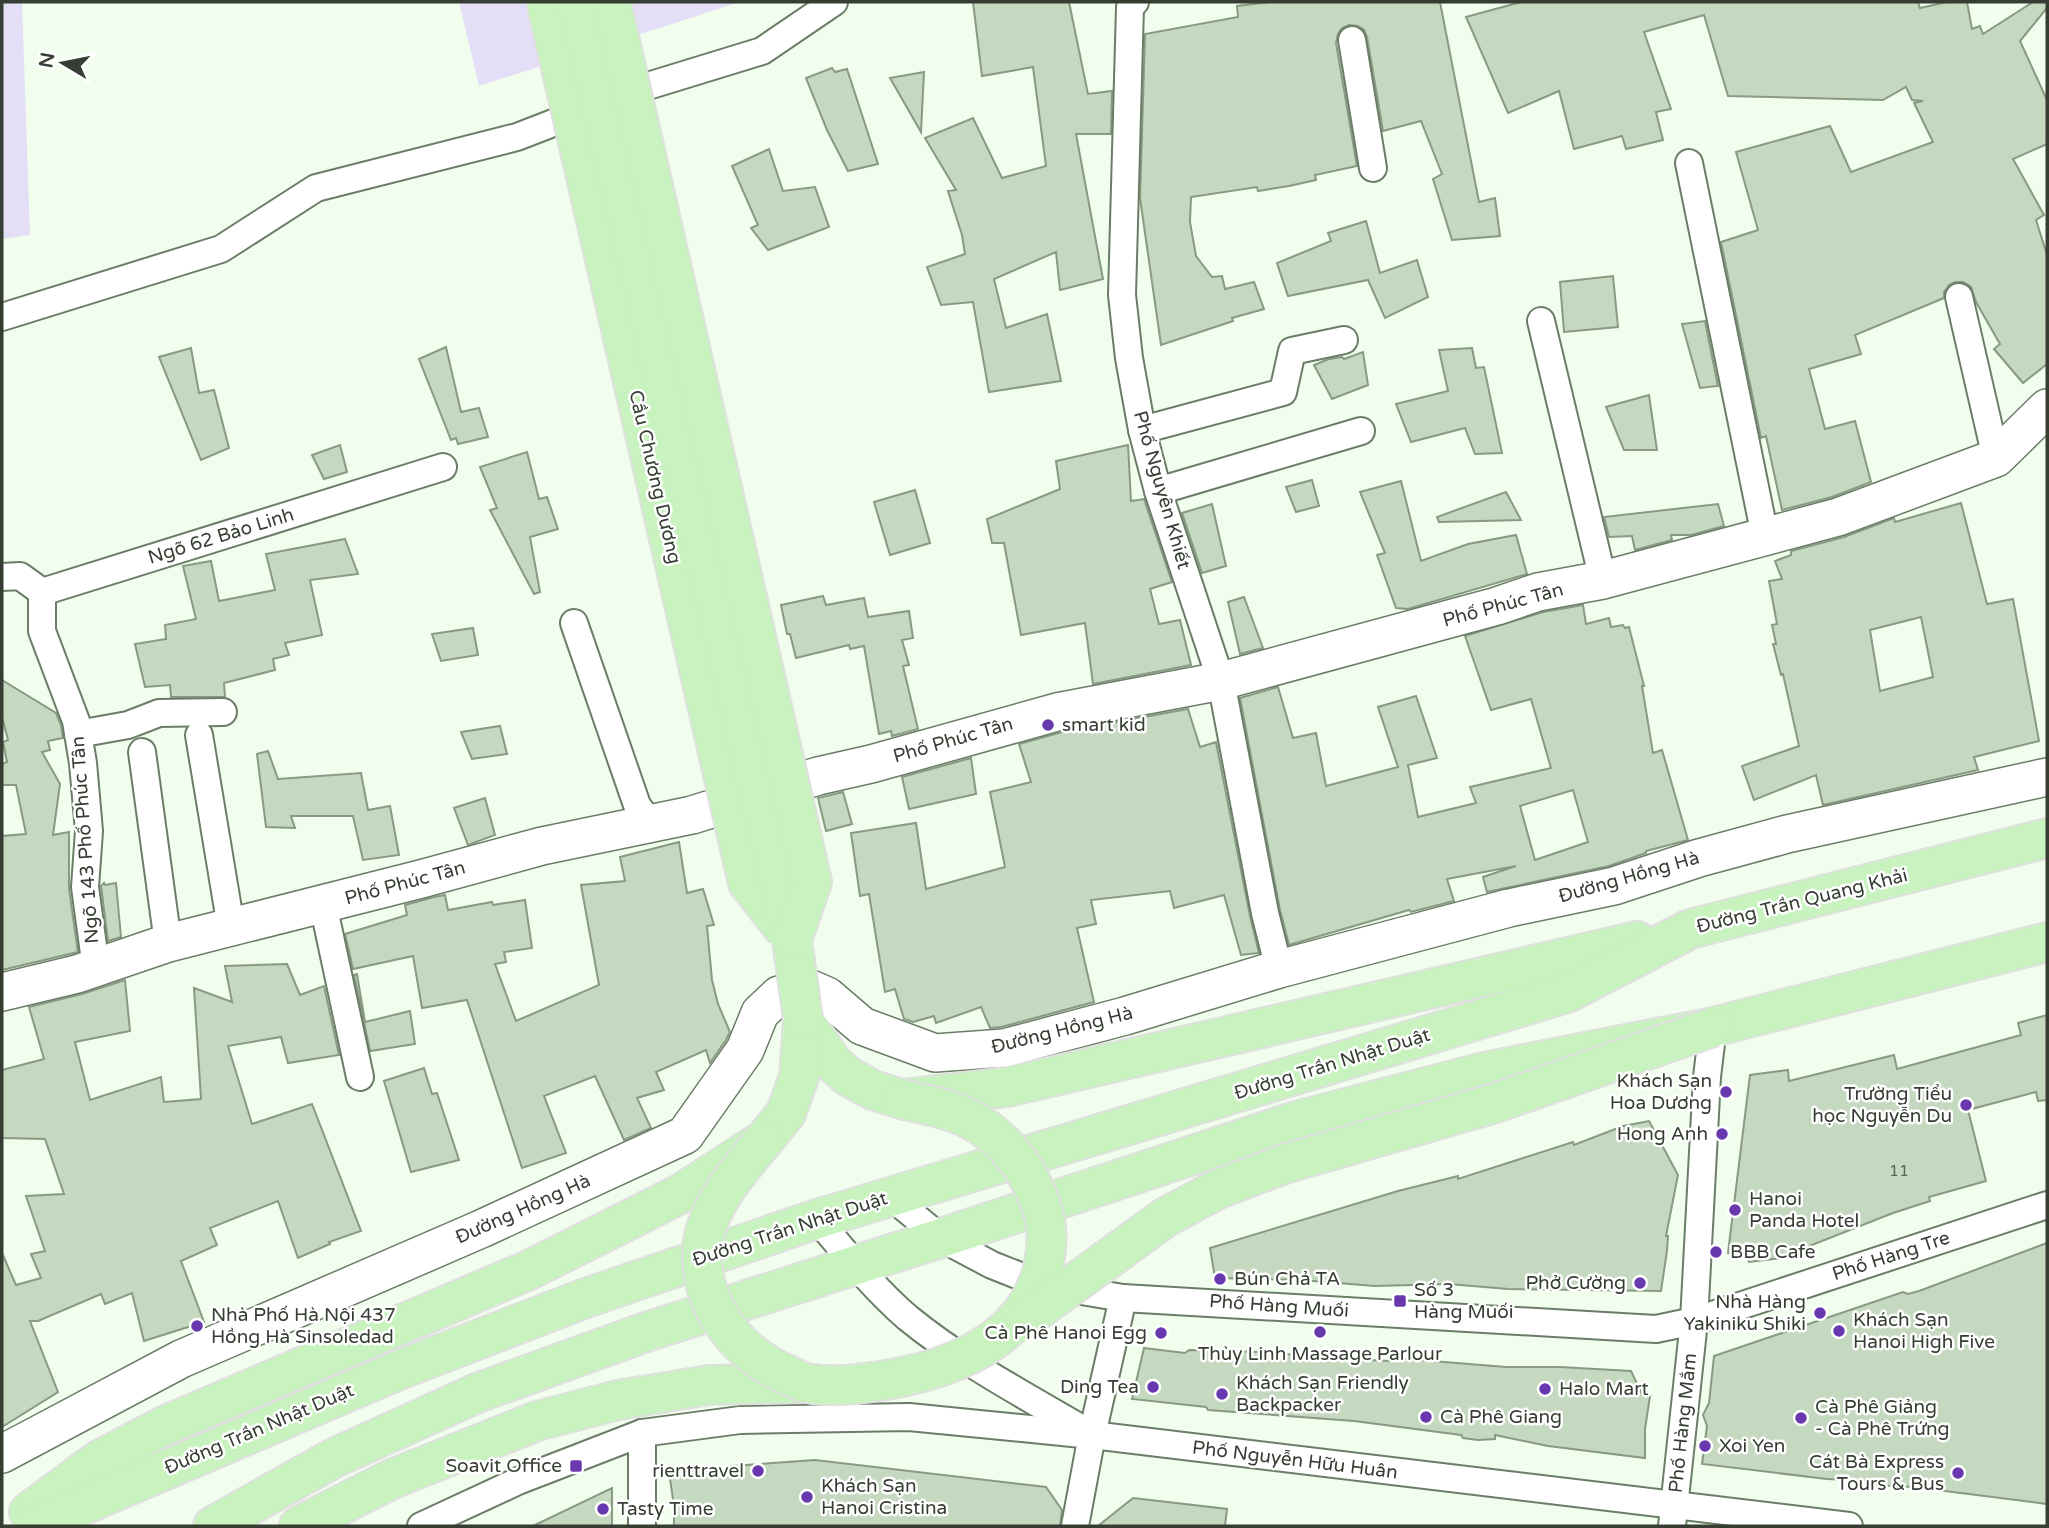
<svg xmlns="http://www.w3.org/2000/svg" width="2049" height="1528" viewBox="0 0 2049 1528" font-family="'Varela Round',sans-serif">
  <rect width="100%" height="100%" fill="#f1feee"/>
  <g fill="#e4def6">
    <path d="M2 2H22L30 235 2 239Z"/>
    <path d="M459 2H740L479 86Z"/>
  </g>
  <g fill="#c4d9bf" stroke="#879a82" stroke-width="2" fill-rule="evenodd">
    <path d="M973 2H1069L1088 94 1112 91 1111 134H1076L1103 279 1060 290 1056 252 994 279 1006 328 1047 314 1061 381 989 392 973 302 941 305 927 267 965 254 962 235 948 191 956 190 925 138 973 118 1002 178 1046 166 1033 67 982 76Z"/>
    <path d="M1270 2H1440L1479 202 1495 198 1500 236 1452 240 1433 179 1442 174 1421 121 1383 131 1367 37 1364 30 1358 26 1349 25 1342 28 1338 34 1336 43 1357 166 1315 175 1316 180 1289 186 1258 191 1257 187 1191 197 1190 222 1196 256 1212 277 1222 276 1225 289 1254 282 1264 309 1232 318 1233 321 1161 345 1140 198 1145 34 1238 17 1237 6Z"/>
    <path d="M1521 2H1918L1920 8 1947 2H1967L1972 29 1980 26 1983 34 2033 2H2047V8L2020 41 2047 100V144L2013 159 2044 215 2036 220 2047 255V364L2023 383 1994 349 2000 344 1976 302 1971 287 1963 282H1955L1949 285 1944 292V298L1855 335 1861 354 1809 369 1825 429 1855 421 1871 482 1832 497 1782 510 1766 436 1761 438 1721 242 1758 230 1736 152 1830 126 1851 172 1933 142 1914 103 1923 101 1912 100 1906 87 1883 100 1728 96 1704 15 1644 32 1671 109 1656 112 1663 140 1626 149 1622 136 1574 149 1559 91 1508 113 1466 17Z"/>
    <path d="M832 68 835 72 847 69 878 164 848 171 827 130 806 78Z"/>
    <path d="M924 72 921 132 890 78Z"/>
    <path d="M769 149 783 191 815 187 829 227 768 250 751 228 758 225 732 166Z"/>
    <path d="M1366 221 1380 273 1417 260 1428 297 1385 318 1368 280 1288 296 1277 263 1331 241 1328 233Z"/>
    <path d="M1613 276 1618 327 1564 332 1560 282Z"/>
    <path d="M1705 321 1718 386 1700 388 1682 324Z"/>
    <path d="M446 347 461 412 479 408 488 437 458 444 456 438 451 440 419 359Z"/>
    <path d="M191 348 199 393 214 390 229 448 201 460 159 357Z"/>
    <path d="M1472 348 1476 368 1484 367 1502 453 1475 454 1465 428 1411 442 1396 404 1448 391 1439 350Z"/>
    <path d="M1363 352 1368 385 1332 399 1314 365 1329 359 1342 357 1344 359Z"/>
    <path d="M1649 395 1657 450H1624L1606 407Z"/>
    <path d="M340 445 347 472 324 479 312 455Z"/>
    <path d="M1128 445 1131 501 1144 499 1172 582 1150 589 1159 624 1180 620 1191 665 1093 684 1085 623 1021 635 1004 543H992L987 519 1060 489 1056 461Z"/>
    <path d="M527 452 539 499 547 497 558 529 530 537 540 592 534 594 490 510 497 508 480 467Z"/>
    <path d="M1312 480 1319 506 1296 512 1286 487Z"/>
    <path d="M1401 481 1421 561 1468 544 1516 535 1527 574 1408 609 1396 608 1377 555 1385 553 1360 492Z"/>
    <path d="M915 490 930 543 890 555 874 502Z"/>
    <path d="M1506 492 1521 520 1439 522 1437 517Z"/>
    <path d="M1961 503 1987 604 2013 599 2039 741 1974 757 1978 770 1823 805 1816 775 1754 800 1742 766 1799 746 1783 674 1781 675 1773 644H1776L1772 625 1777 624 1769 581 1782 579 1775 561 1791 555V551L1844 537 1894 518 1895 522ZM1921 617 1933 677 1880 691 1870 630Z"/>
    <path d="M1212 504 1226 566 1202 573 1182 513Z"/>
    <path d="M1718 504 1724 526 1691 535H1671L1672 540 1635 550 1632 536 1609 537 1604 517Z"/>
    <path d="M345 539 358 574 310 580 322 635 285 643 289 655 273 659 275 670 224 683 225 697H171L170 685 145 687 135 644 166 639 165 625 196 619 183 566 211 561 219 601 275 590 266 554Z"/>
    <path d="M823 596 826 605 864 598 868 617 909 611 913 638 902 640 909 665 903 666 918 729 892 736 891 731 879 734 864 646 850 649 849 645 796 658 790 634H787L781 605Z"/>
    <path d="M1244 597 1263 648 1240 654 1228 602Z"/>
    <path d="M1583 605 1586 624 1609 618 1611 627 1623 625 1625 628 1629 627 1644 686H1642L1653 753 1662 750 1688 840 1646 851V853L1609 866 1487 892 1483 877 1516 866 1447 879 1454 901 1411 912 1409 910 1289 945 1280 910 1240 698 1278 687 1293 738 1316 733 1326 786 1398 767 1378 707 1416 696 1437 758 1408 765 1418 817 1476 803 1470 787 1551 768 1531 699 1491 710 1465 636 1543 612ZM1573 790 1588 842 1535 860 1520 806Z"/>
    <path d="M473 628 478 655 441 661 432 634Z"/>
    <path d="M2 680 56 713 61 725 63 738 48 741 50 750 42 752 60 784 53 835 69 832V889L78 952 2 970V836L26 834 16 785H2V764L7 762 3 742 8 740 2 717Z"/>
    <path d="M1188 709 1200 747 1216 742 1250 916 1259 953 1241 955 1224 895 1174 908 1170 891 1091 900 1096 924 1077 928 1094 1002 1001 1027 990 1028 981 1007 936 1023 934 1016 913 1022 904 1019 895 989 885 992 869 894 860 896 851 833 916 823 926 889 1005 867 990 792 1031 782 1019 744 1062 732Z"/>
    <path d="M500 726 507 754 472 759 461 732Z"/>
    <path d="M268 751 278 779 361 773 368 810 390 806 399 855 363 860 353 816H291L295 828 266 827 257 754Z"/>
    <path d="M971 758 976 794 909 809 902 777Z"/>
    <path d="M843 792 852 824 826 831 818 798Z"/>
    <path d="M485 798 495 835 468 845 454 808Z"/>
    <path d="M679 842 687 893 703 889 714 925 707 926 712 980 718 1004 730 1032 726 1040 710 1063 706 1050 656 1072 664 1090 637 1098 651 1128 624 1140 595 1076 544 1096 566 1153 522 1168 467 1000 422 1008 413 956 353 969 345 934 407 915 405 905 434 897 445 895 448 910 492 902 493 905 525 900 532 948 504 952 506 962 495 964 516 1021 599 985 581 885 625 881 620 857Z"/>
    <path d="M104 883 105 885 116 883 121 937 108 941 101 886Z"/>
    <path d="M287 964 300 995 324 986 339 1055 288 1063 281 1037 228 1046 252 1124 312 1104 361 1231 329 1242 330 1244 298 1258 278 1201 210 1228 217 1245 181 1261 204 1322 144 1341 132 1293 105 1304 101 1294 38 1321H30L58 1392 2 1427V1253L16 1285 41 1278 31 1254 45 1251 26 1196 64 1194 45 1139 2 1138V1070L44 1059 29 1007 82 994 125 980 130 1031 75 1042 90 1100 161 1077 164 1102 201 1099 194 988 232 1002 225 966Z"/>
    <path d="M357 974 365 1022 410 1011 415 1044 370 1051 354 975Z"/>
    <path d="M2047 1015V1100L2038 1101 2036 1092 1968 1110 1986 1181 1929 1197 1930 1201 1893 1213 1794 1252 1791 1257 1749 1262 1747 1256 1728 1253 1750 1075 1788 1070 1789 1081 1894 1055 1897 1069 2021 1035 2018 1023Z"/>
    <path d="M424 1068 432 1094 437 1093 459 1160 411 1172 384 1081Z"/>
    <path d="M1649 1121 1678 1175 1666 1236H1668L1667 1251 1661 1291 1508 1289 1449 1284 1375 1286 1300 1280 1215 1278 1210 1248 1398 1191 1458 1176V1179L1573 1142 1574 1145 1623 1126Z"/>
    <path d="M2047 1243V1504L1913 1487 1875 1485 1872 1481 1827 1479 1702 1464 1707 1426 1703 1415 1709 1403 1714 1356 1903 1292 1908 1294 1919 1291Z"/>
    <path d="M1144 1348 1185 1353 1189 1350 1260 1352 1346 1359 1391 1361 1395 1358 1506 1367H1560L1631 1371 1642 1394 1650 1396 1645 1429V1458L1548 1446 1495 1435V1439L1478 1440 1463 1438 1461 1435 1354 1421 1208 1410 1206 1407 1132 1399Z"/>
    <path d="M815 1460 1046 1487 1062 1510 1060 1526H674V1506L669 1472 729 1470 731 1466Z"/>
    <path d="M612 1488V1526H533Z"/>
    <path d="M1133 1498 1227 1509 1225 1526H1098Z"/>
  </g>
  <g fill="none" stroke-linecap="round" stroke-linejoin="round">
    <g stroke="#6a7d66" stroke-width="30">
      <g id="street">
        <path d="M1135 2 1130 7 1122 295 1129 358 1142 430 1158 491 1221 681 1265 913 1279 969"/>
        <path d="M1352 40 1373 168"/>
        <path d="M1689 163 1765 536"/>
        <path d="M1959 297 1996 458"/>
        <path d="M2 317 221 249 316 188 517 137 651 85 762 51 834 2"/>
        <path d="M1541 321 1603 580"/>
        <path d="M1142 430 1283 392 1292 351 1344 340"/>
        <path d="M1158 491 1361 431"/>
        <path d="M2 577 20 576 42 592 443 467"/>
        <path d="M42 592V631L76 721 83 763 89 831 85 887 96 968"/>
        <path d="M574 623 637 805 651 825"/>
        <path d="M78 734 128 725 159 713 223 712"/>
        <path d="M199 735 231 927"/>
        <path d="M142 752 168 943"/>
        <path d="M323 904 360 1077"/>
        <path d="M890 1196 941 1238 992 1265 1040 1284 1123 1298 1656 1329 1694 1321 2047 1205"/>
        <path d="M817 1219C845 1252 874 1289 908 1318 962 1362 1024 1395 1084 1430"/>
        <path d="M642 1433V1526"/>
        <path d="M421 1526 518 1481 642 1433 740 1420 909 1417 1092 1435 1849 1526"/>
        <path d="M1075 1526 1092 1435 1123 1298"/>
        <path d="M1672 1526 1694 1321 1707 1077 1713 1027"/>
      </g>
    </g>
    <g stroke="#6a7d66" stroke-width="40">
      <g id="secondary">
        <path d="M2 992 77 974 168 943 421 879 542 846 692 815 818 776 871 764 1057 712 1221 681 1497 606 1538 592 1603 580 1838 517 1996 458 2047 408"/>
        <path d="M2 1454 181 1359 481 1229 685 1135 745 1050 760 1013 779 995 811 989 827 996 862 1026 935 1053 1004 1048 1125 1016 1279 969 1509 908 1614 886 1699 858 1787 834 2047 777"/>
      </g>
    </g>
    <g stroke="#dfe0df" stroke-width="42">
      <g id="primary">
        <path d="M803 1019 833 1063 849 1077 873 1090 901 1099 1007 1087 1637 941"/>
        <path d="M29 1512 99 1460 166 1425 529 1270 682 1193 765 1139 786 1113 799 1077 803 1019"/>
        <path d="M34 1526 399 1370 583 1299 817 1219 1567 993 1690 929 2047 838"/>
        <path d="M213 1526 334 1458 477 1393 646 1332 941 1238 1296 1121 1484 1072 1713 1027 2047 942"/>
        <path d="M299 1526 392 1479 537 1421 618 1400 709 1385 805 1383"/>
      </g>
    </g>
    <use href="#street" stroke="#fff" stroke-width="26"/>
    <use href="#secondary" stroke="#fff" stroke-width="37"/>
    <use href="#primary" stroke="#c8f2be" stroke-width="38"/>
    <g stroke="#dfe0df" stroke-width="42" stroke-linecap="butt">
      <g id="primary-bridge">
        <path d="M546 2 748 883 785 930"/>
        <path d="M577 2 792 940 803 1019"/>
        <path d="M611 2 812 882 792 940"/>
        <path d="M765 1139C741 1167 709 1204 703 1242 696 1301 735 1353 788 1375 794 1378 801 1382 807 1383 833 1388 860 1384 886 1380 952 1369 1022 1342 1042 1272 1047 1252 1049 1229 1042 1209 1028 1165 998 1128 953 1112 936 1106 918 1103 901 1099"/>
        <path d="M1021 1322 1166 1217 1218 1189 1284 1164 1495 1103 1713 1027"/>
      </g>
    </g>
    <use href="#primary-bridge" stroke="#c8f2be" stroke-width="38"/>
  </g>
  <g fill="#6838af" stroke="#fff" stroke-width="2.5">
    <circle cx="1048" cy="725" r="7"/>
    <circle cx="1726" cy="1092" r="7"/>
    <circle cx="1966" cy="1105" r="7"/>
    <circle cx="1722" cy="1134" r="7"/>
    <circle cx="1735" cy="1210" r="7"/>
    <circle cx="1716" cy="1252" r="7"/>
    <circle cx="1220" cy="1279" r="7"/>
    <circle cx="1640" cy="1283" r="7"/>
    <rect x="1393" y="1294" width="14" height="14" rx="3.5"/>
    <circle cx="1820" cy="1313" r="7"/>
    <circle cx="197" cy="1326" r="7"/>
    <circle cx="1839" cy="1331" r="7"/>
    <circle cx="1320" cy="1332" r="7"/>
    <circle cx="1161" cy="1333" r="7"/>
    <circle cx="1153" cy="1387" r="7"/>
    <circle cx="1545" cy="1389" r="7"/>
    <circle cx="1222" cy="1394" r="7"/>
    <circle cx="1426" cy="1417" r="7"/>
    <circle cx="1801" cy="1418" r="7"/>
    <circle cx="1705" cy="1446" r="7"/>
    <rect x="569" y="1459" width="14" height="14" rx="3.5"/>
    <circle cx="758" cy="1471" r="7"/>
    <circle cx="1958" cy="1473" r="7"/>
    <circle cx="807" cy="1497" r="7"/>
    <circle cx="603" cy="1509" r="7"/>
  </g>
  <g text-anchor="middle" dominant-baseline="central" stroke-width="5" stroke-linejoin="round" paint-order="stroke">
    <g font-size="16" fill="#5a6557">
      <text x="1899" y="1171">11</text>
    </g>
    <g font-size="19" fill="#363e34" stroke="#fff">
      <text transform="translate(655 477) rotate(77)">Cầu Chương Dương</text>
      <text transform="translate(1162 490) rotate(74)">Phố Nguyên Khiết</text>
      <text transform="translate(221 536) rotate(-17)">Ngõ 62 Bảo Linh</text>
      <text transform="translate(1503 605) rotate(-15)">Phố Phúc Tân</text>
      <text transform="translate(953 740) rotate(-16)">Phố Phúc Tân</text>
      <text transform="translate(85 840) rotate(-94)">Ngõ 143 Phố Phúc Tân</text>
      <text transform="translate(1629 877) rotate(-16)">Đường Hồng Hà</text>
      <text transform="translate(405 883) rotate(-15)">Phố Phúc Tân</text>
      <text transform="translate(1802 901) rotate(-14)">Đường Trần Quang Khải</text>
      <text transform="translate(1062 1030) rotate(-14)">Đường Hồng Hà</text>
      <text transform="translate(1332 1064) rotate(-17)">Đường Trần Nhật Duật</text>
      <text transform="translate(523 1209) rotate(-24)">Đường Hồng Hà</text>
      <text transform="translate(790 1229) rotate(-18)">Đường Trần Nhật Duật</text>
      <text transform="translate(1891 1256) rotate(-18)">Phố Hàng Tre</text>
      <text transform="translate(1279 1306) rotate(4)">Phố Hàng Muối</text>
      <text transform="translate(1683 1423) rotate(-84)">Phố Hàng Mắm</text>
      <text transform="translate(259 1429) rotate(-23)">Đường Trần Nhật Duật</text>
      <text transform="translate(1295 1460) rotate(7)">Phố Nguyễn Hữu Huân</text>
    </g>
    <g font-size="19" fill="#363e34" stroke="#fff" text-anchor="start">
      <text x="1062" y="725">smart kid</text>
      <text x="1712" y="1081" text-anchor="end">Khách Sạn<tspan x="1712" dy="22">Hoa Dương</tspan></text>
      <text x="1952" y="1094" text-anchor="end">Trường Tiểu<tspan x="1952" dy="22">học Nguyễn Du</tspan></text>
      <text x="1708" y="1134" text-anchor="end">Hong Anh</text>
      <text x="1749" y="1199">Hanoi<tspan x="1749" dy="22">Panda Hotel</tspan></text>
      <text x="1730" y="1252">BBB Cafe</text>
      <text x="1234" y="1279">Bún Chả TA</text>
      <text x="1626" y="1283" text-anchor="end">Phở Cường</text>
      <text x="1414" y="1290">Số 3<tspan x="1414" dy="22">Hàng Muối</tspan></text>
      <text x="1806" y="1302" text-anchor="end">Nhà Hàng<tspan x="1806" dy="22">Yakiniku Shiki</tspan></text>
      <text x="211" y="1315">Nhà Phố Hà Nội 437<tspan x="211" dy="22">Hồng Hà Sinsoledad</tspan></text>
      <text x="1853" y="1320">Khách Sạn<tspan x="1853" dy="22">Hanoi High Five</tspan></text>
      <text x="1147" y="1333" text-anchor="end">Cà Phê Hanoi Egg</text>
      <text x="1320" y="1354" text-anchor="middle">Thùy Linh Massage Parlour</text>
      <text x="1236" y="1383">Khách Sạn Friendly<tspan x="1236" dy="22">Backpacker</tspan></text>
      <text x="1139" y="1387" text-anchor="end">Ding Tea</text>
      <text x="1559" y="1389">Halo Mart</text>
      <text x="1815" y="1407">Cà Phê Giảng<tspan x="1815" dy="22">- Cà Phê Trứng</tspan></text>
      <text x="1440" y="1417">Cà Phê Giang</text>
      <text x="1719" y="1446">Xoi Yen</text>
      <text x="1944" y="1462" text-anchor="end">Cát Bà Express<tspan x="1944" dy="22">Tours &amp; Bus</tspan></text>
      <text x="562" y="1466" text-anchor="end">Soavit Office</text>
      <text x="744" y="1471" text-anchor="end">rienttravel</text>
      <text x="821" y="1486">Khách Sạn<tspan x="821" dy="22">Hanoi Cristina</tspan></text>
      <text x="617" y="1509">Tasty Time</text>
    </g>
  </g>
  <rect width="2049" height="1528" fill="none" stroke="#363e34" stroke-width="7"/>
  <g transform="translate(63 63) rotate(280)" stroke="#ffffff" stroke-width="5" paint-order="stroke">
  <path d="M0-5L12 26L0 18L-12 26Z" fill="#363e34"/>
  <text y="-10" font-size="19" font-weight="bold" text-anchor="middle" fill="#363e34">N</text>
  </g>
</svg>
